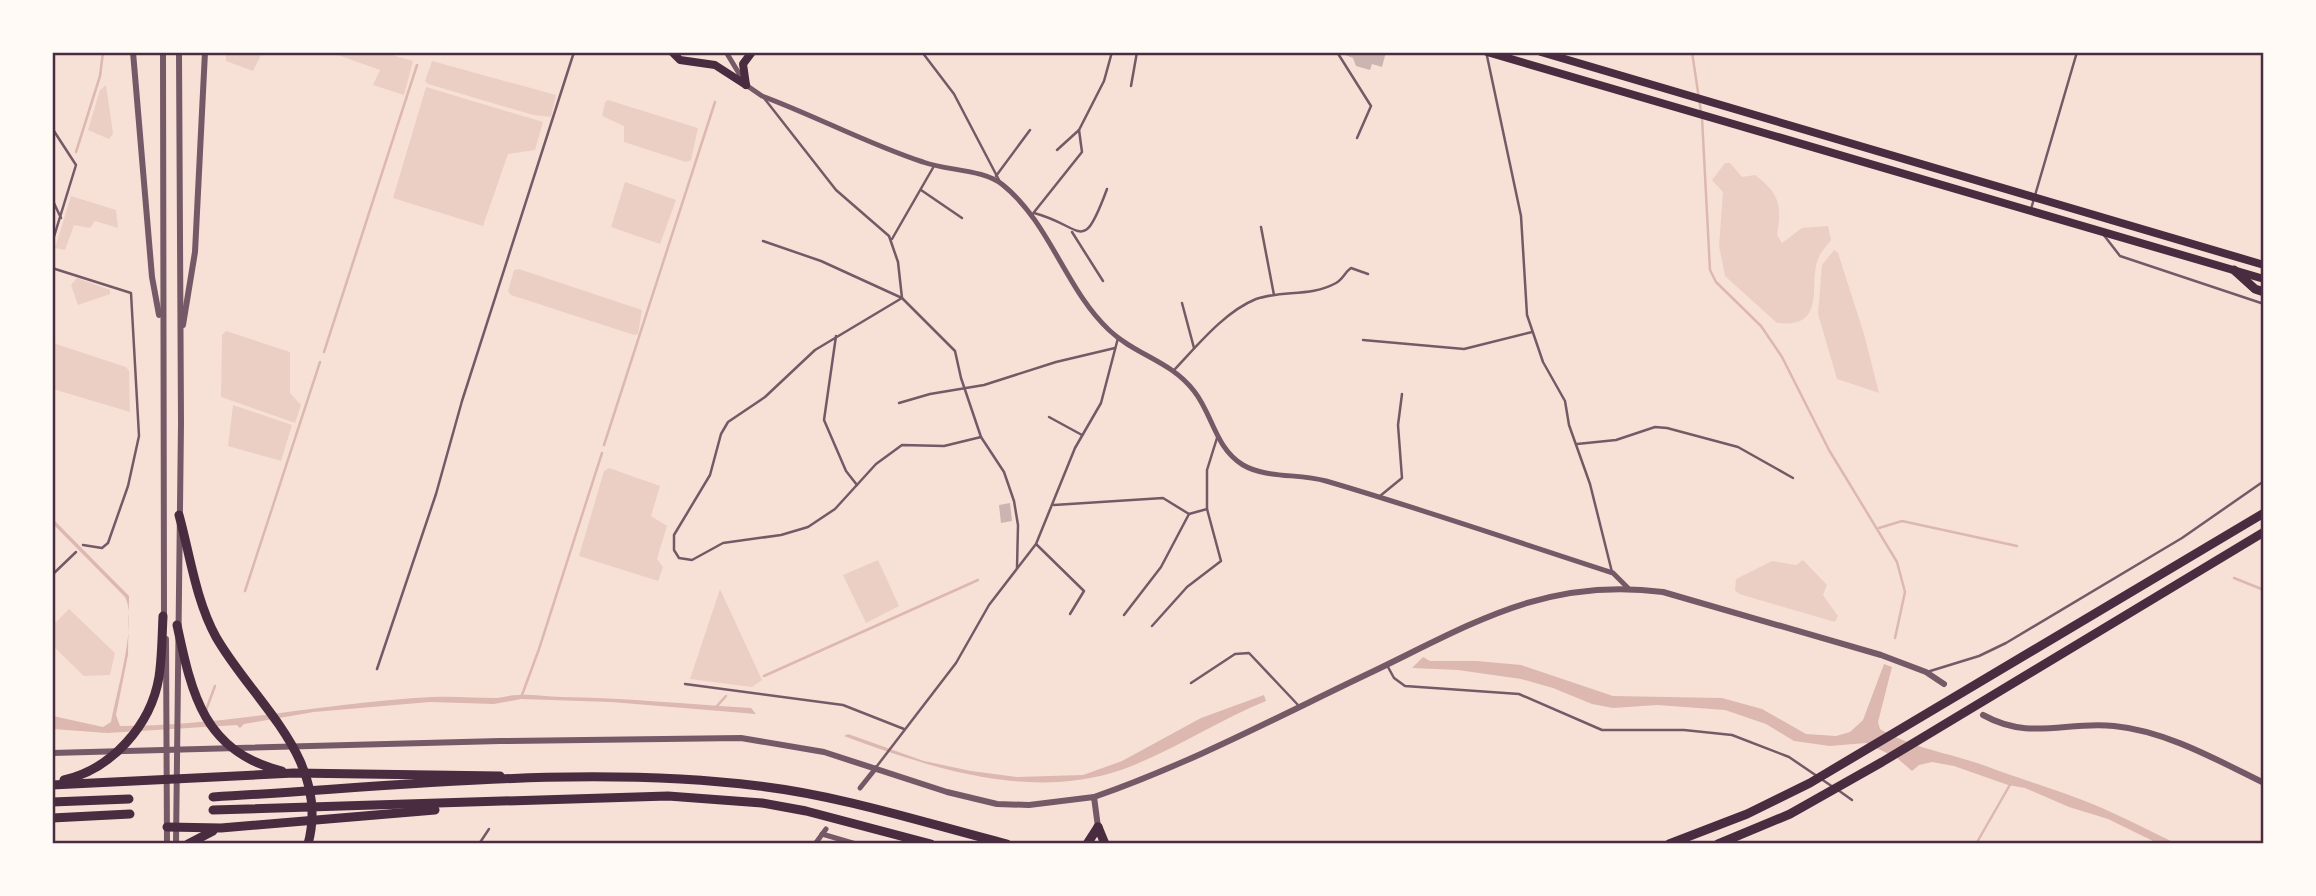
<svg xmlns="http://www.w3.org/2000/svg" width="2316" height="896" viewBox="0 0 2316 896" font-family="Montserrat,sans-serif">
  <rect width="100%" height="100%" fill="#f7e1d7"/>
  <g fill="#ebcfc5">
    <path d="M226 53V52L262 53 253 71 226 61Z"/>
    <path d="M332 53H385L413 61 404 95 373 85 380 70Z"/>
    <path d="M432 61 556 95 551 117 533 115 428 84 425 81Z"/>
    <path d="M106 85 113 134 109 139 88 130 100 90Z"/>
    <path d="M426 87 543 122 535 150 508 154 483 226 393 198Z"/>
    <path d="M608 100 698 128 691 160 686 162 624 142V126L602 116 605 102Z"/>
    <path d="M1725 163H1730L1742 177 1755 175C1780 194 1782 205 1777 235L1782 243 1802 228 1828 226 1831 240C1827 246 1821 251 1818 259 1808 284 1828 329 1777 323L1725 276 1719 246 1723 192 1712 180Z"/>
    <path d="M625 182 676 200 660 244 611 227Z"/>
    <path d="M71 196 116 210 118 228 95 221 90 228 74 225 65 250 55 248Z"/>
    <path d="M1834 250 1838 253 1864 334 1879 393 1837 379 1818 314 1822 265Z"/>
    <path d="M519 269 642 310 638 334 634 335 511 295 508 291 514 270Z"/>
    <path d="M77 278 110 290V294L78 305 71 285Z"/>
    <path d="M226 331 290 352V393L301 405 295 423 221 397 222 335Z"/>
    <path d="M53 343 126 367 129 371 130 412 53 389Z"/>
    <path d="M233 405 292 425 281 461 228 446Z"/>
    <path d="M609 468 660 486 651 516 667 526 657 559 663 567 658 581 579 556 604 471Z"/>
    <path d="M878 560 899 606 866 623 843 575Z"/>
    <path d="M1803 560 1827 585 1823 595 1838 616 1835 622 1739 594 1735 590 1736 579 1772 561 1796 565Z"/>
    <path d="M720 589 762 680 752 687 690 679Z"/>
    <path d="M69 609 115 653 110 675 84 676 53 646V625Z"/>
  </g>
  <g fill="#dcb8b0">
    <path d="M52 518 129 596 128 655 116 715 120 726C226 726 328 702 433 697 454 696 476 698 497 698 504 697 511 695 518 695 532 694 547 697 561 697 625 698 687 704 751 708L756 714 611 702 521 699 494 704 430 702 314 712 244 724 240 728 237 725 107 733 53 729V716L103 727 111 722C116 694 138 621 125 597L53 524Z"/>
    <path d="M1423 657 1430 661H1477L1521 665 1613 696 1722 698 1762 709 1806 734 1836 736 1850 732 1863 720 1884 664 1892 667 1878 722 1880 729C1914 749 1950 753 1986 766 2028 782 2072 794 2113 813 2135 823 2154 833 2175 843H2157L2108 819 2069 807 2025 788 2008 785 1954 766 1932 762 1919 765 1912 771 1897 758 1866 743 1830 746 1794 741 1766 724 1725 710 1657 705 1613 708 1592 704 1553 688 1521 679 1458 670 1412 668Z"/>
    <path d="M1264 695 1266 701C1217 721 1171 752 1121 770 1029 801 931 768 844 736L848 734 924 761 971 771 1017 777 1083 775 1122 761 1201 718Z"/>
  </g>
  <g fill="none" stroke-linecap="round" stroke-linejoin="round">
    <g stroke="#dcb8b0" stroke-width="2.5">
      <path d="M1692 52 1701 112"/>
      <path d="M1702 118 1710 270 1716 282 1761 326 1782 357 1829 450 1897 562 1905 592 1895 638"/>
      <path d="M76 152 100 76 103 52"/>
      <path d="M324 352 417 65"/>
      <path d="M604 445 715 102"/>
      <path d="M1879 528 1902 521 2017 546"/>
      <path d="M2234 578 2264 590"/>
      <path d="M245 591 320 362"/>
      <path d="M764 676 978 580"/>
      <path d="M522 695 539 649 602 453"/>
      <path d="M716 707 726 696"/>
      <path d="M206 710 215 686"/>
      <path d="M1976 844 2011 783"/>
    </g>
  </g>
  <g fill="#ccb4b1">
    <path d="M1337 52H1386L1382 67 1372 64 1370 70 1356 66 1353 58Z"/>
    <path d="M1010 503 1012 521 1001 523 999 505Z"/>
  </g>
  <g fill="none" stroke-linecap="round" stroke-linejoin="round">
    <g stroke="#755966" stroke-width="2.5">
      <path d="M922 52 954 94 999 180"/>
      <path d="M1337 52 1371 106 1357 138"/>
      <path d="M1487 56 1521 216 1527 315 1543 362 1565 401 1569 425 1590 484 1612 572"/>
      <path d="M1131 86 1137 52"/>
      <path d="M764 98 836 190 889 236 898 262 902 298 955 351 961 378 981 437 1004 472 1014 501 1018 525 1017 568"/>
      <path d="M52 128 76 165 52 243"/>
      <path d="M1057 150 1079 130"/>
      <path d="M996 176 1030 130"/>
      <path d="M921 190 962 218"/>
      <path d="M52 199 61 218"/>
      <path d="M2031 209 2077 52"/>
      <path d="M1034 213C1084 226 1082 257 1107 189"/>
      <path d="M1031 216 1082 152 1079 130 1104 81 1112 52"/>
      <path d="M1261 227 1274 295"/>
      <path d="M1072 232 1103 281"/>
      <path d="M2103 234 2120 256 2264 304"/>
      <path d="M892 239 934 166"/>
      <path d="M763 241 821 261 902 298 815 350 765 397 728 422 721 434 710 475 674 535V550L679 558 692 560 723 543 781 535 808 527 835 509 876 464 902 445 944 446 981 437"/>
      <path d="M52 268 131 293 139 436 128 486 108 543 102 548 83 545"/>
      <path d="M1182 303 1194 348"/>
      <path d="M836 336 824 420 846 471 857 485"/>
      <path d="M1363 340 1464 349 1532 332"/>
      <path d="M1174 370C1197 346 1224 312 1256 299 1282 290 1311 297 1336 283 1343 279 1345 272 1351 268L1368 274"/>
      <path d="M899 403 930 394 984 385 1056 362 1115 348"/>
      <path d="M1049 417 1082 435"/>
      <path d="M1577 444 1616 440 1655 427 1667 428 1738 447 1793 478"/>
      <path d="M1380 496 1402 478 1398 425 1402 394"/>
      <path d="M1054 505 1163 498 1189 514"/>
      <path d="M1036 544 1084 591 1070 614"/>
      <path d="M52 575 76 552"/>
      <path d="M1124 615 1161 567 1189 514 1207 509V470L1217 438"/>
      <path d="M1152 626 1187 587 1221 561 1207 509"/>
      <path d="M1388 667 1394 678 1405 686 1519 694 1602 730H1684L1732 735 1789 757 1833 787"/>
      <path d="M377 669 436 494 462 401 574 52"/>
      <path d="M1927 672 1979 656 2006 643 2182 538 2264 481"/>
      <path d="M1191 683 1235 654 1249 653 1299 706"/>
      <path d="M685 684 843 705 904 729"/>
      <path d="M877 766 956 663 989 605 1036 544 1075 448 1101 403 1118 338"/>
      <path d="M1838 790 1852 800"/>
      <path d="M479 844 489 829"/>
    </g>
    <g stroke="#755966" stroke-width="5">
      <path d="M726 52 746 85 762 96C816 116 868 144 923 162 948 171 983 169 1003 185 1050 223 1066 290 1109 330 1135 355 1170 360 1194 391 1213 415 1215 448 1243 465 1267 479 1299 473 1326 481 1422 509 1517 542 1613 573L1628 588"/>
      <path d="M860 788 876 768"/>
      <path d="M822 834 856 844"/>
      <path d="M815 844 826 829"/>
    </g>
    <g stroke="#755966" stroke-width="6">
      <path d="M133 52 152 277 159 315"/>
      <path d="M163 52 164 618"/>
      <path d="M183 325 195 252 205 52"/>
      <path d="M166 639 167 844"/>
      <path d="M1983 715C2030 741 2065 721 2114 726 2166 731 2217 760 2264 783"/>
      <path d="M52 753 500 741 741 738 824 752 947 792 997 804 1029 805 1094 797 1098 827"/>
      <path d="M1094 797C1192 763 1283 714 1376 670 1475 622 1548 577 1663 592L1881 655 1926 672 1944 684"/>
      <path d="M176 844 181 423 179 52"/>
    </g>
    <g stroke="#4a2c40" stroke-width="8">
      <path d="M672 52 680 60 715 65 746 85"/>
      <path d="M1487 52 2264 279"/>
      <path d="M1541 52 2264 265"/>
      <path d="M746 85 743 64 752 52"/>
    </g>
    <g stroke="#4a2c40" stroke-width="9">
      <path d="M2234 270 2255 289 2264 292"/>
      <path d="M179 515C190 555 196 601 216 637 253 702 331 759 308 844"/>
      <path d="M177 625C192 695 204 752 282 771"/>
      <path d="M64 780C112 769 151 725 159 677 162 657 162 636 163 616"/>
      <path d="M52 785 294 773 500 776"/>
      <path d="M213 797C392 787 581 764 759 786 843 796 925 823 1007 844"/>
      <path d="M52 802 129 799"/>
      <path d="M213 810 668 796 762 803 806 811 931 844"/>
      <path d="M52 818 130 814"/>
      <path d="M167 827 221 828 435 810"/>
      <path d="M1098 827 1105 844"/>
      <path d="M188 844 213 831"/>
      <path d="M1087 844 1098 827"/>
      <path d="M1669 844 1747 814 1810 783 2264 513"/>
      <path d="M1718 844 1790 814 1882 762 2264 532"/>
    </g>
  </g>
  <rect width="2316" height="896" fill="none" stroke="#fffaf5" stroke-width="108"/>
  <rect x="54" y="54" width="2208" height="788" fill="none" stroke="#4a2c40" stroke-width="2.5"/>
</svg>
